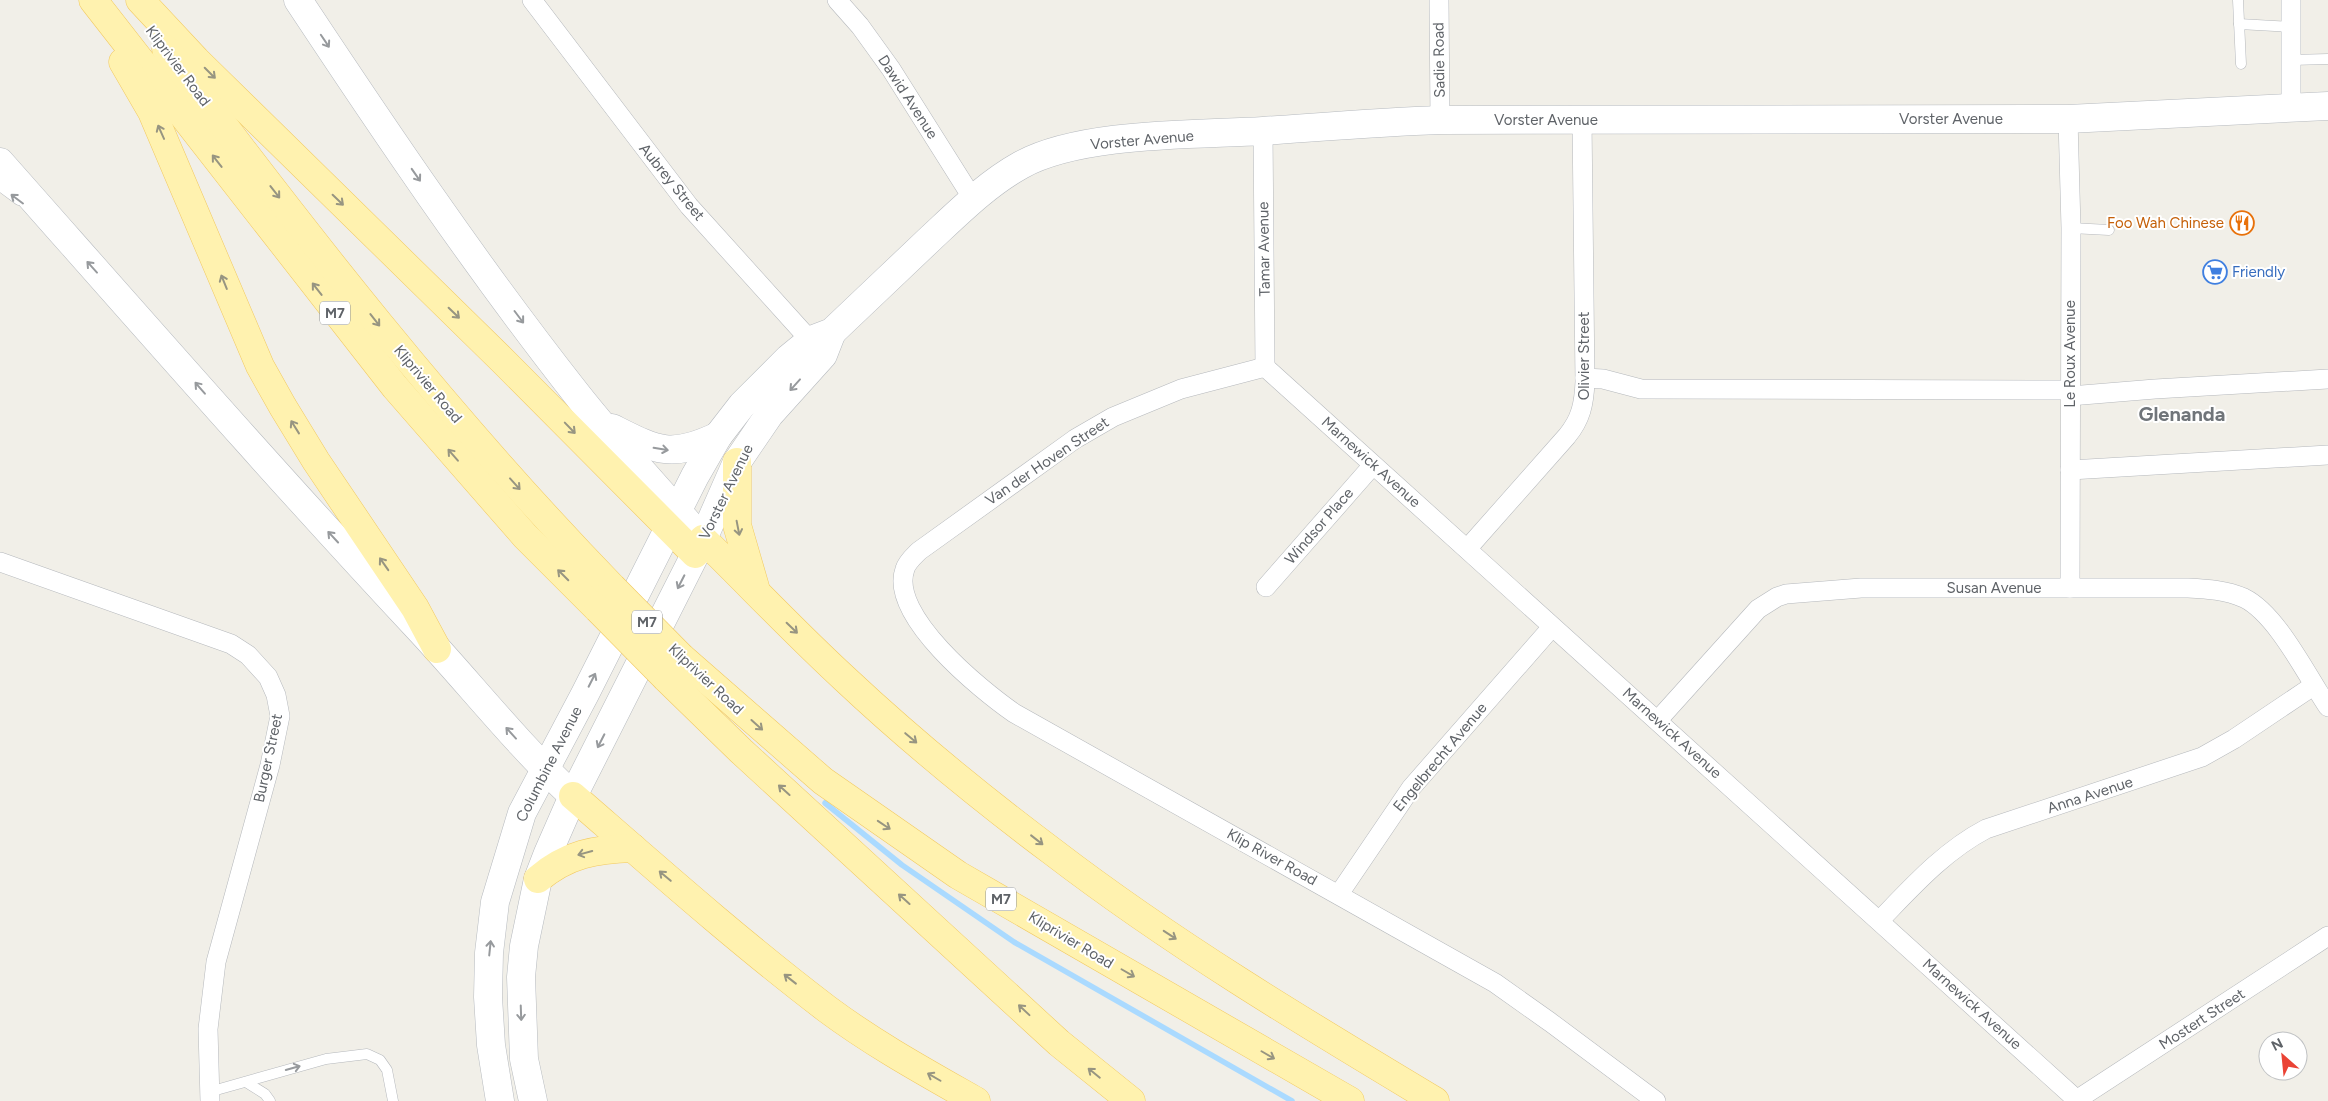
<svg xmlns="http://www.w3.org/2000/svg" width="2328" height="1101" viewBox="0 0 2328 1101" font-family="Figtree,sans-serif">
  <rect width="100%" height="100%" fill="#f1efe8"/>
  <g fill="none" stroke-linecap="round" stroke-linejoin="round">
    <path stroke="#aadaff" stroke-width="5.5" d="M825 803 902 865 1014 942 1292 1101"/>
    <g stroke="#b5b8bc" stroke-width="11">
      <g id="service">
        <path d="M2238 0 2241 64"/>
        <path d="M2239 24 2291 27"/>
        <path d="M2291 60 2328 59"/>
        <path d="M0 186 19 200"/>
        <path d="M2071 228 2109 230"/>
        <path d="M246 1082 265 1094 270 1101"/>
        <path d="M209 1092 326 1059 367 1054 380 1060 387 1070 393 1101"/>
      </g>
    </g>
    <g stroke="#b5b8bc" stroke-width="20">
      <g id="minor">
        <path d="M532 0 689 206 818 349"/>
        <path d="M837 0 860 26 891 69 973 199"/>
        <path d="M1439 0 1440 120"/>
        <path d="M2291 0V108"/>
        <path d="M2068 119 2071 228 2070 588"/>
        <path d="M1263 131 1265 367"/>
        <path d="M1265 367 1181 389 1113 417 1075 439 919 551C914 556 907 562 905 569 888 615 981 690 1014 713L1495 983 1550 1022 1656 1101"/>
        <path d="M1265 367 2077 1100"/>
        <path d="M1585 378 1603 379 1641 389 2070 390"/>
        <path d="M2070 396 2155 389 2328 379"/>
        <path d="M2070 470 2328 455"/>
        <path d="M1467 549 1567 436C1581 419 1584 404 1585 382L1582 120"/>
        <path d="M0 562 231 644 248 655 268 677 276 695 280 716 270 765 216 962 208 1029 210 1101"/>
        <path d="M1266 587 1373 465"/>
        <path d="M1658 720 1758 609 1777 597 1786 594 1861 588H2188C2207 589 2226 590 2244 598 2277 614 2307 676 2328 707"/>
        <path d="M1339 894 1411 788 1552 627"/>
        <path d="M1880 920C1912 887 1944 851 1986 829L2202 757 2234 739 2313 686"/>
        <path d="M2075 1101 2328 936"/>
      </g>
    </g>
    <g stroke="#b6babf" stroke-width="29">
      <g id="secondary">
        <path d="M298 0C386 133 476 266 575 392 610 437 650 480 688 523"/>
        <path d="M0 162C139 319 276 476 419 629 471 685 518 745 573 796"/>
        <path d="M612 428C656 450 670 459 718 436"/>
        <path d="M500 1101 491 1045 488 997 489 953 495 902 522 813 585 694 695 476 718 436 742 405 789 358 811 340 832 332C865 301 898 269 931 238 960 211 987 184 1021 165 1081 132 1195 135 1263 131 1322 127 1381 122 1440 120L2068 119 2328 106"/>
        <path d="M533 1101 524 1059 521 977 524 946 538 879 548 853 573 796 703 539 737 462 769 415 823 355 832 332"/>
      </g>
    </g>
    <g stroke="#f2c960" stroke-width="29">
      <g id="primary">
        <path d="M93 0 395 387 525 536 598 609"/>
        <path d="M140 0 196 60 504 362 695 554"/>
        <path d="M166 49C306 236 449 419 612 587"/>
        <path d="M123 62 152 112 260 366 283 407 316 461 415 608 437 649"/>
        <path d="M737 462V525L755 587"/>
        <path d="M703 539C751 586 796 634 845 679 911 741 981 798 1053 852 1173 944 1305 1023 1435 1101"/>
        <path d="M681 657 823 781 958 875 1350 1101"/>
        <path d="M666 678 741 751 1059 1043 1131 1101"/>
        <path d="M573 796C657 869 739 942 827 1009 874 1044 925 1072 976 1101"/>
        <path d="M538 879C567 854 596 849 633 848"/>
      </g>
    </g>
    <use href="#service" stroke="#fff" stroke-width="10"/>
    <use href="#minor" stroke="#fff" stroke-width="19"/>
    <use href="#secondary" stroke="#fff" stroke-width="28"/>
    <use href="#primary" stroke="#fff2af" stroke-width="28"/>
    <g stroke="#f2c960" stroke-width="29" stroke-linecap="butt">
      <g id="primary-bridge">
        <path d="M612 587 681 657"/>
        <path d="M598 609 666 678"/>
      </g>
    </g>
    <use href="#primary-bridge" stroke="#fff2af" stroke-width="28"/>
  </g>
  <defs><path id="oneway-shaft" d="M-6 0H5M1.5-3L5.5 0L1.5 3" fill="none" stroke-width="1.6" stroke-linecap="round" stroke-linejoin="round" transform="scale(1.25)"/></defs>
  <g stroke="#979a9d">
    <use href="#oneway-shaft" transform="translate(325 41) rotate(56)"/>
    <use href="#oneway-shaft" transform="translate(416 175) rotate(55)"/>
    <use href="#oneway-shaft" transform="translate(17 199) rotate(-143)"/>
    <use href="#oneway-shaft" transform="translate(92 267) rotate(-132)"/>
    <use href="#oneway-shaft" transform="translate(519 317) rotate(53)"/>
    <use href="#oneway-shaft" transform="translate(795 385) rotate(132)"/>
    <use href="#oneway-shaft" transform="translate(200 388) rotate(-131)"/>
    <use href="#oneway-shaft" transform="translate(661 449) rotate(9)"/>
    <use href="#oneway-shaft" transform="translate(333 537) rotate(-133)"/>
    <use href="#oneway-shaft" transform="translate(681 582) rotate(117)"/>
    <use href="#oneway-shaft" transform="translate(592 680) rotate(-63)"/>
    <use href="#oneway-shaft" transform="translate(511 733) rotate(-132)"/>
    <use href="#oneway-shaft" transform="translate(601 741) rotate(117)"/>
    <use href="#oneway-shaft" transform="translate(490 948) rotate(-84)"/>
    <use href="#oneway-shaft" transform="translate(521 1013) rotate(88)"/>
    <use href="#oneway-shaft" transform="translate(293 1068) rotate(-16)"/>
  </g>
  <g stroke="#979581">
    <use href="#oneway-shaft" transform="translate(210 73) rotate(45)"/>
    <use href="#oneway-shaft" transform="translate(161 132) rotate(-114)"/>
    <use href="#oneway-shaft" transform="translate(217 161) rotate(-128)"/>
    <use href="#oneway-shaft" transform="translate(275 192) rotate(52)"/>
    <use href="#oneway-shaft" transform="translate(338 200) rotate(44)"/>
    <use href="#oneway-shaft" transform="translate(224 282) rotate(-112)"/>
    <use href="#oneway-shaft" transform="translate(317 289) rotate(-128)"/>
    <use href="#oneway-shaft" transform="translate(454 313) rotate(44)"/>
    <use href="#oneway-shaft" transform="translate(375 320) rotate(52)"/>
    <use href="#oneway-shaft" transform="translate(295 427) rotate(-122)"/>
    <use href="#oneway-shaft" transform="translate(570 428) rotate(46)"/>
    <use href="#oneway-shaft" transform="translate(453 455) rotate(-131)"/>
    <use href="#oneway-shaft" transform="translate(515 484) rotate(48)"/>
    <use href="#oneway-shaft" transform="translate(738 528) rotate(79)"/>
    <use href="#oneway-shaft" transform="translate(384 564) rotate(-125)"/>
    <use href="#oneway-shaft" transform="translate(563 575) rotate(-135)"/>
    <use href="#oneway-shaft" transform="translate(792 628) rotate(44)"/>
    <use href="#oneway-shaft" transform="translate(757 725) rotate(42)"/>
    <use href="#oneway-shaft" transform="translate(911 738) rotate(40)"/>
    <use href="#oneway-shaft" transform="translate(784 790) rotate(-138)"/>
    <use href="#oneway-shaft" transform="translate(884 825) rotate(34)"/>
    <use href="#oneway-shaft" transform="translate(1037 840) rotate(38)"/>
    <use href="#oneway-shaft" transform="translate(585 853) rotate(165)"/>
    <use href="#oneway-shaft" transform="translate(665 876) rotate(-140)"/>
    <use href="#oneway-shaft" transform="translate(904 899) rotate(-138)"/>
    <use href="#oneway-shaft" transform="translate(1170 935) rotate(33)"/>
    <use href="#oneway-shaft" transform="translate(1128 973) rotate(30)"/>
    <use href="#oneway-shaft" transform="translate(790 979) rotate(-142)"/>
    <use href="#oneway-shaft" transform="translate(1024 1010) rotate(-137)"/>
    <use href="#oneway-shaft" transform="translate(1268 1055) rotate(30)"/>
    <use href="#oneway-shaft" transform="translate(1094 1073) rotate(-141)"/>
    <use href="#oneway-shaft" transform="translate(934 1077) rotate(-150)"/>
  </g>
  <defs>
    <g id="restaurant-ring" transform="scale(1.25)"><circle r="9.5" fill="#fff" stroke="#e8710a" stroke-width="1.5"/><path d="M-5-6h1v4h1v-4h1v4h1v-4h1v5L-1.5 .5V6h-2V.5L-5-1ZM5-6V6H3V1.5H1.5Q1.5-4 5-6Z" fill="#e8710a"/></g>
    <g id="supermarket-ring" transform="scale(1.25)"><circle r="9.5" fill="#fff" stroke="#3f7fe0" stroke-width="1.5"/><path d="M-6-5.5h2.5l.6 2H6L4.5 2H-2.5L-4.4-4H-6ZM-1.5 3.2a1.3 1.3 0 1 0 .1 0ZM3 3.2a1.3 1.3 0 1 0 .1 0Z" fill="#3f7fe0"/></g>
  </defs>
  <g fill-rule="evenodd">
    <use href="#restaurant-ring" x="2242" y="223"/>
    <use href="#supermarket-ring" x="2215" y="272"/>
  </g>
  <g text-anchor="middle" dominant-baseline="central" stroke-width="4" stroke-linejoin="round" paint-order="stroke">
    <g fill="#fff" stroke="#8f9295" stroke-width="1">
      <rect x="320" y="301.5" width="30" height="23" rx="4"/>
      <rect x="632" y="610.5" width="30" height="23" rx="4"/>
      <rect x="986" y="887.5" width="30" height="23" rx="4"/>
    </g>
    <g font-size="14" font-weight="bold" fill="#5f6368">
      <text x="335" y="313">M7</text>
      <text x="647" y="622">M7</text>
      <text x="1001" y="899">M7</text>
    </g>
    <g font-size="15" fill="#5f6368" stroke="#fff">
      <text transform="translate(1439 60) rotate(-91)">Sadie Road</text>
      <text transform="translate(178 66) rotate(53)">Kliprivier Road</text>
      <text transform="translate(908 97) rotate(57)">Dawid Avenue</text>
      <text x="1951" y="119">Vorster Avenue</text>
      <text x="1546" y="120">Vorster Avenue</text>
      <text transform="translate(1142 140) rotate(-5)">Vorster Avenue</text>
      <text transform="translate(672 182) rotate(51)">Aubrey Street</text>
      <text transform="translate(1264 249) rotate(-91)">Tamar Avenue</text>
      <text transform="translate(2070 354) rotate(-90)">Le Roux Avenue</text>
      <text transform="translate(1584 356) rotate(-90)">Olivier Street</text>
      <text transform="translate(428 384) rotate(50)">Kliprivier Road</text>
      <text transform="translate(1047 461) rotate(-34)">Van der Hoven Street</text>
      <text transform="translate(1371 462) rotate(42)">Marnewick Avenue</text>
      <text transform="translate(726 492) rotate(-64)">Vorster Avenue</text>
      <text transform="translate(1319 526) rotate(-49)">Windsor Place</text>
      <text x="1994" y="588">Susan Avenue</text>
      <text transform="translate(706 679) rotate(43)">Kliprivier Road</text>
      <text transform="translate(1672 733) rotate(42)">Marnewick Avenue</text>
      <text transform="translate(1440 757) rotate(-50)">Engelbrecht Avenue</text>
      <text transform="translate(268 758) rotate(-78)">Burger Street</text>
      <text transform="translate(549 764) rotate(-63)">Columbine Avenue</text>
      <text transform="translate(2090 795) rotate(-18)">Anna Avenue</text>
      <text transform="translate(1272 857) rotate(29)">Klip River Road</text>
      <text transform="translate(1071 940) rotate(31)">Kliprivier Road</text>
      <text transform="translate(1972 1004) rotate(42)">Marnewick Avenue</text>
      <text transform="translate(2202 1019) rotate(-33)">Mostert Street</text>
    </g>
    <g font-size="15" fill="#c56008" stroke="#fff" text-anchor="end">
      <text x="2224" y="223">Foo Wah Chinese</text>
    </g>
    <g font-size="15" fill="#366cbe" stroke="#fff" text-anchor="start">
      <text x="2232" y="272">Friendly</text>
    </g>
    <g font-size="20" font-weight="bold" fill="#70757a" stroke="#fff">
      <text x="2182" y="414">Glenanda</text>
    </g>
  </g>
  <g transform="translate(2283 1056) rotate(333)"><circle r="24" fill="#ffffff" stroke="#bfc1c3"/>
  <path d="M0-4L9 19L0 12L-9 19Z" fill="#ea4335"/>
  <text y="-8" font-size="14" font-weight="bold" text-anchor="middle" fill="#5f6368">N</text>
  </g>
</svg>
